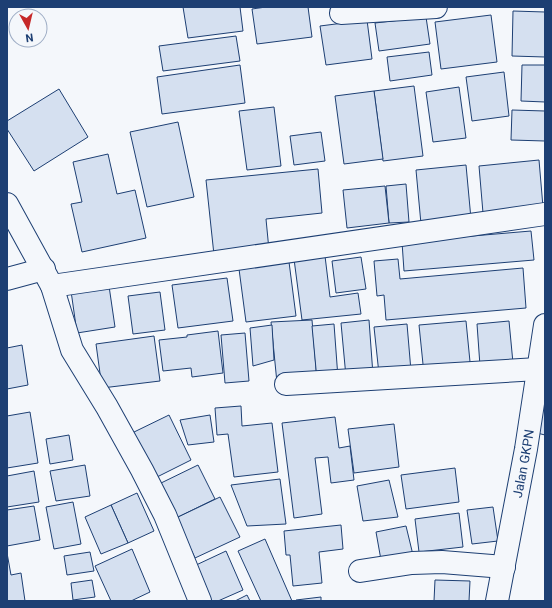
<svg xmlns="http://www.w3.org/2000/svg" width="552" height="608" viewBox="0 0 552 608" font-family="Roboto,sans-serif">
  <rect width="100%" height="100%" fill="#f4f7fb"/>
  <g fill="#d5e0f0" stroke="#1d3f73">
    <path d="M183 7H240L243 31 188 38Z"/>
    <path d="M266 7H308L312 37 257 44 252 9Z"/>
    <path d="M513 11 545 12V57L512 56Z"/>
    <path d="M491 15 497 62 441 69 435 22Z"/>
    <path d="M426 17 430 44 379 51 375 23Z"/>
    <path d="M367 20 372 59 326 65 320 26Z"/>
    <path d="M236 36 240 61 163 71 159 46Z"/>
    <path d="M429 52 432 75 390 81 387 57Z"/>
    <path d="M240 65 245 103 162 114 157 77Z"/>
    <path d="M522 65H545V102L521 101Z"/>
    <path d="M504 72 509 116 472 121 466 77Z"/>
    <path d="M414 86 423 156 383 161 374 91Z"/>
    <path d="M459 87 466 138 433 142 426 92Z"/>
    <path d="M59 89 88 137 34 171 7 129V121Z"/>
    <path d="M374 91 383 159 344 164 335 96Z"/>
    <path d="M274 107 281 166 247 170 239 111Z"/>
    <path d="M512 110 545 111V141L511 140Z"/>
    <path d="M178 122 194 197 147 207 130 132Z"/>
    <path d="M321 132 325 161 294 165 290 136Z"/>
    <path d="M108 154 117 194 135 190 146 238 82 252 71 204 82 202 73 162Z"/>
    <path d="M539 160 543 207 483 213 479 166Z"/>
    <path d="M466 165 471 219 421 224 416 170Z"/>
    <path d="M318 169 322 213 266 219 269 250 214 255 206 180Z"/>
    <path d="M406 184 409 222 389 223 386 186Z"/>
    <path d="M385 186 389 223 347 228 343 190Z"/>
    <path d="M531 231 534 260 404 271 402 242Z"/>
    <path d="M325 256 330 297 358 293 361 314 302 320 294 259Z"/>
    <path d="M361 257 366 289 336 293 332 261Z"/>
    <path d="M398 259 400 279 523 268 526 308 386 320 384 295 377 296 374 261Z"/>
    <path d="M289 262 296 316 246 322 239 269Z"/>
    <path d="M227 278 233 321 178 328 172 285Z"/>
    <path d="M109 286 115 327 77 333 71 291Z"/>
    <path d="M160 292 165 330 133 334 128 296Z"/>
    <path d="M312 320 317 380 277 383 271 322Z"/>
    <path d="M369 320 373 375 346 377 341 323Z"/>
    <path d="M466 321 471 372 424 374 419 325Z"/>
    <path d="M509 321 513 363 480 366 477 324Z"/>
    <path d="M334 324 338 378 317 380 312 326Z"/>
    <path d="M407 324 411 371 379 374 374 327Z"/>
    <path d="M272 325 274 360 253 366 250 328Z"/>
    <path d="M218 331 223 373 192 377 191 368 163 371 159 340 187 337V335Z"/>
    <path d="M245 333 249 381 225 383 221 335Z"/>
    <path d="M154 336 160 381 102 388 96 344Z"/>
    <path d="M22 345 28 385 7 389V348Z"/>
    <path d="M543 402 545 403V435L537 433Z"/>
    <path d="M241 406 242 426 272 423 278 472 234 477 228 434 217 435 215 408Z"/>
    <path d="M30 412 38 463 7 468V416Z"/>
    <path d="M169 415 191 460 155 478 132 433Z"/>
    <path d="M210 415 214 442 188 445 180 420Z"/>
    <path d="M335 417 339 448 350 446 354 480 331 483 328 457 315 458 322 514 294 518 282 423Z"/>
    <path d="M394 424 399 467 354 473 348 429Z"/>
    <path d="M69 435 73 460 50 464 46 439Z"/>
    <path d="M85 465 90 496 56 501 50 471Z"/>
    <path d="M198 465 215 499 176 518 159 484Z"/>
    <path d="M455 468 459 502 406 509 401 475Z"/>
    <path d="M34 471 39 502 7 507V476Z"/>
    <path d="M280 479 286 524 247 526 231 485Z"/>
    <path d="M389 480 398 517 363 521 357 486Z"/>
    <path d="M137 493 154 531 128 543 111 505Z"/>
    <path d="M220 497 240 537 195 558 176 518Z"/>
    <path d="M73 502 81 544 54 549 46 507Z"/>
    <path d="M111 505 128 543 101 554 85 517Z"/>
    <path d="M34 506 40 540 7 546V510Z"/>
    <path d="M493 507 498 541 472 544 467 510Z"/>
    <path d="M459 513 463 547 419 552 415 519Z"/>
    <path d="M341 525 343 549 319 552 322 583 293 586 290 555H286L284 531Z"/>
    <path d="M406 526 413 555 381 560 376 532Z"/>
    <path d="M265 539 292 601H261L238 551Z"/>
    <path d="M132 549 150 592 131 601H111L95 566Z"/>
    <path d="M226 551 243 590 218 601H209L194 566Z"/>
    <path d="M90 552 94 571 67 575 64 556Z"/>
    <path d="M7 553 11 575 21 573 25 601H7Z"/>
    <path d="M92 580 95 597 73 600 71 583Z"/>
    <path d="M435 580 470 581 469 601H434Z"/>
    <path d="M247 595 250 601H235Z"/>
    <path d="M321 597V601H297L296 600Z"/>
  </g>
  <g fill="none" stroke-linecap="round" stroke-linejoin="round">
    <g stroke="#1d3f73" stroke-width="24">
      <g id="street">
        <path d="M341 13 436 7"/>
        <path d="M7 204 52 286 72 350 107 407 142 470 165 515 200 601"/>
        <path d="M7 279 44 269"/>
        <path d="M52 286 545 214"/>
        <path d="M286 384 538 369"/>
        <path d="M360 571 412 563 442 562 504 567"/>
        <path id="s1" d="M497 601 526 449 545 325"/>
      </g>
    </g>
    <use href="#street" stroke="#f4f7fb" stroke-width="22"/>
  </g>
  <g text-anchor="middle" dominant-baseline="central" stroke-width="3" stroke-linejoin="round" paint-order="stroke">
    <g font-size="13" fill="#1d3f73" stroke="#f4f7fb">
      <text stroke="none"><textPath href="#s1" startOffset="140">Jalan GKPN</textPath></text>
    </g>
  </g>
  <rect width="552" height="608" fill="none" stroke="#1d3f73" stroke-width="16"/>
  <g transform="translate(28 28) rotate(172)"><circle r="19" fill="#f4f7fb" stroke="#9eadc5"/>
  <path d="M0-3L7 15L0 10L-7 15Z" fill="#c62828"/>
  <text y="-6" font-size="11" font-weight="bold" text-anchor="middle" fill="#1d3f73">N</text>
  </g>
</svg>
